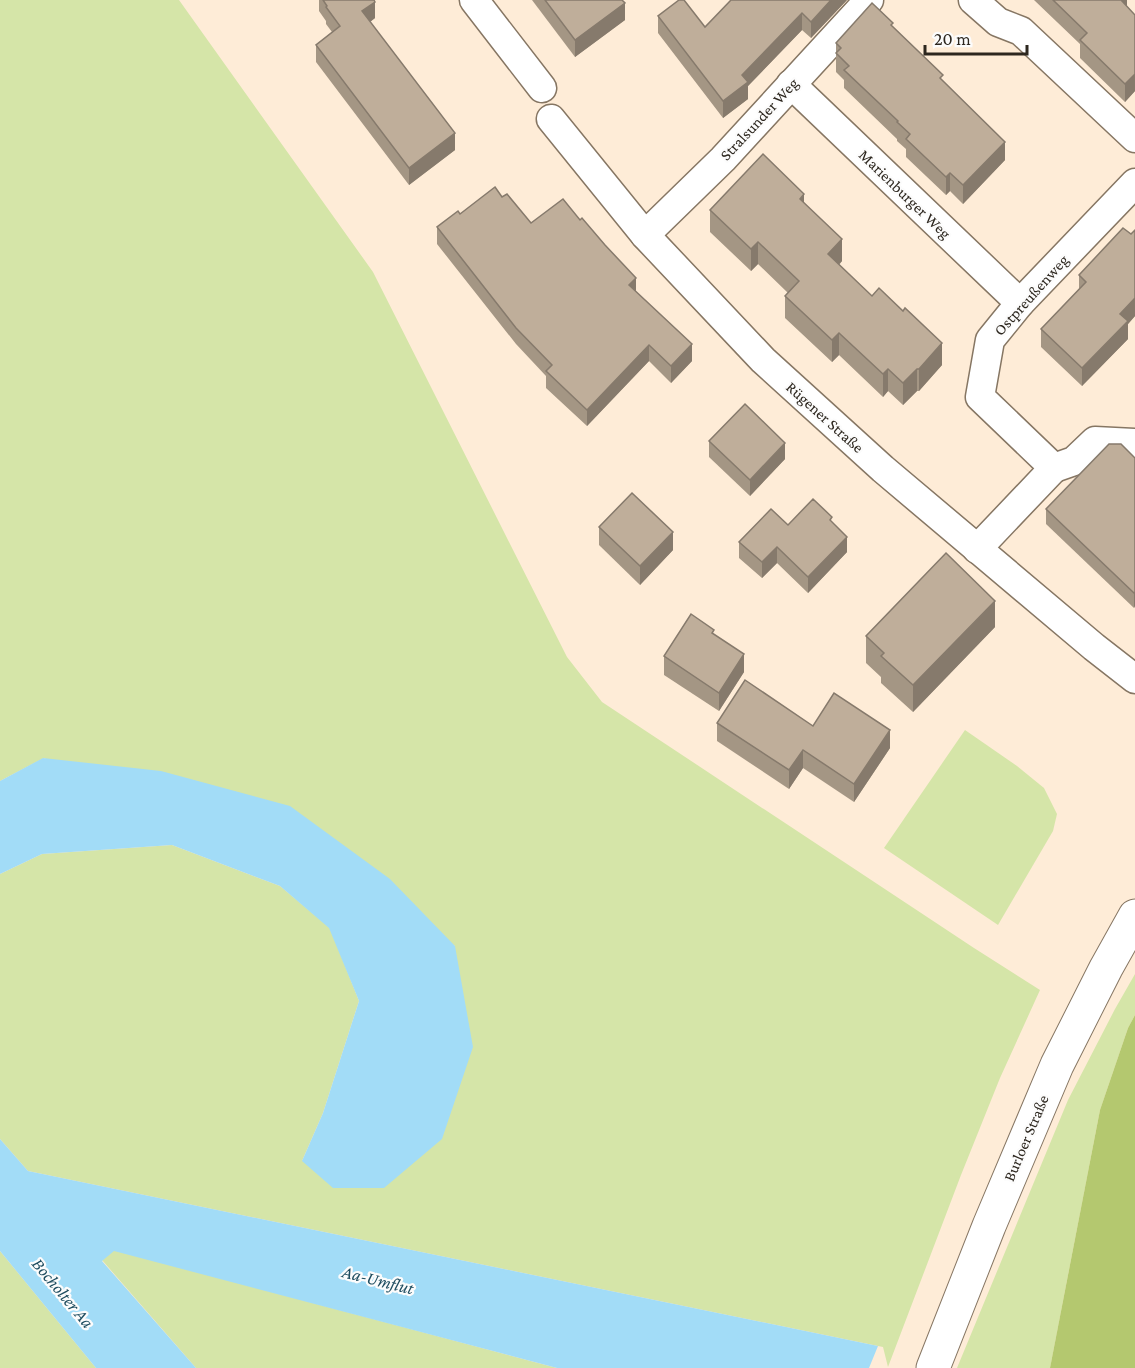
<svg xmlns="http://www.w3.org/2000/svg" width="1135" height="1368" viewBox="0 0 1135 1368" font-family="'Crimson Pro',serif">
  <rect width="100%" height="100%" fill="#feecd7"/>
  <g fill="#d5e5a8">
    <path d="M0 0H179L373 272 567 657 602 702 974 948 1040 990 1000 1078 961 1175 888 1367 883 1347 878 1346 28 1171 0 1139V874L42 854 172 845 280 886 330 928 359 1001 323 1113 302 1161 455 946 44 758 0 781Z"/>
    <path d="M965 730 1017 766 1044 788 1057 814 1053 831 998 925 884 848Z"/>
    <path d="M1135 974V1015L1128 1028 1100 1110 1050 1368H957L1068 1100 1115 1009Z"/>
    <path d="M114 1250 557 1368H196L102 1260Z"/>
    <path d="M0 1251 96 1368H0Z"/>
  </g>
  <path fill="#b4c86f" d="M1135 1015V1368H1050L1100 1110 1128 1028Z"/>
  <g fill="#a2dcf7">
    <path d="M43 758 161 771 290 806 390 879 455 946 473 1047 442 1139 384 1188H333L302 1161 323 1113 359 1001 329 928 280 886 172 845 42 854 0 874V781Z"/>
    <path d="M0 1139 28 1171 878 1346 869 1368H557L114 1251 102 1261 196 1368H96L0 1251Z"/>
  </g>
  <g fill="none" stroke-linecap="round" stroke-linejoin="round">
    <g stroke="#867663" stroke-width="31">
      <g id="minor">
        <path d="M474 0 542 88"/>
        <path d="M973 0 998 22 1021 31 1135 138"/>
        <path d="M791 84 1020 303"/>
        <path d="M551 119 645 235 763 360 883 469 1094 647 1135 679"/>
        <path d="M645 235 723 159 869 0"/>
        <path d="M1054 468 1074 461 1095 441 1135 443"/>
        <path d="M977 549 1054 468 980 397 990 340 1020 303 1135 183"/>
      </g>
    </g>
    <g stroke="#867663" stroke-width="35">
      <path id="secondary" d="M933 1368 989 1226 1057 1065 1106 968 1135 916"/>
    </g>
    <use href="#minor" stroke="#fff" stroke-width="28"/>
    <use href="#secondary" stroke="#fff" stroke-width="33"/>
  </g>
  <g fill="#a49684">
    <path d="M319 0H374L375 18 370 22 455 150 409 185 316 62V45L332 32 326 24V21L319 11Z"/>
    <path d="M532 0H622L625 20 575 57Z"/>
    <path d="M847 0 811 38 802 30 748 86V99L723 118 658 33V16L705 27Z"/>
    <path d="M1034 0H1127V7L1135 15V91L1125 102 1080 58V44Z"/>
    <path d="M893 27 943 81 1005 160 963 204 950 191 946 195 906 157V149L897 141V139L844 88V80L836 72V43Z"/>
    <path d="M502 197 531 223 636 292 692 361 671 383 649 361 587 426 546 388V376L516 344 437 244V227L460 214Z"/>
    <path d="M804 203 842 261 839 265 942 365 919 391H917L903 405 888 391 883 397 839 355 832 362 785 318V296L788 293 758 264 751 271 710 232V210Z"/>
    <path d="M1135 230V316L1128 324V339L1082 386 1041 347V329L1079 289V275L1131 234Z"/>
    <path d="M709 441 785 459 750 496 709 457Z"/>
    <path d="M1135 458V606L1134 608 1046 524V509Z"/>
    <path d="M832 522 847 552 808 593 777 563 762 578 739 558V542L788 525Z"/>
    <path d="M599 527 673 550 640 585 599 545Z"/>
    <path d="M995 627 913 712 881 683V677L866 663V636Z"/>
    <path d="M714 634 744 672 719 711 664 675V656Z"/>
    <path d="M717 723 813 726 890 748 854 802 803 768 789 789 717 741Z"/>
  </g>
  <g fill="#867a6c">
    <path d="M831 0H847L811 38V22Z"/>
    <path d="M1121 0H1127V11Z"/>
    <path d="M375 2V18L362 28V11Z"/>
    <path d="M625 3V20L575 57V40Z"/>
    <path d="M802 13V30L748 86V99L723 118V101L742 75Z"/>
    <path d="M1135 74V91L1125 102V84Z"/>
    <path d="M455 133V150L409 185V168Z"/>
    <path d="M1005 142V160L963 204V185Z"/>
    <path d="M950 173V191L946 195V177Z"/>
    <path d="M804 194V216L800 199Z"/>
    <path d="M842 239V261L828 276V254Z"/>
    <path d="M758 242V264L751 271V249Z"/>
    <path d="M636 278V294L629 285Z"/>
    <path d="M1135 298V316L1128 324V339L1082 386V368L1120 314Z"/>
    <path d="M839 333V355L832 362V340Z"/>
    <path d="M942 343V365L919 391V369Z"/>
    <path d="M692 344V361L671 383V366Z"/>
    <path d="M649 345V361L587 426V410Z"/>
    <path d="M888 369V391L883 397V374Z"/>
    <path d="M917 369V391L903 405V383Z"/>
    <path d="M785 443V459L750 496V480Z"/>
    <path d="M673 532V550L640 585V566Z"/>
    <path d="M847 537V552L808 593V577Z"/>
    <path d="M777 547V563L762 578V562Z"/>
    <path d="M1135 592V606L1134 608V593Z"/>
    <path d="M995 601V627L913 712V685Z"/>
    <path d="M744 654V672L719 711V693Z"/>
    <path d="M890 730V748L854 802V784Z"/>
    <path d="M803 750V768L789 789V770Z"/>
  </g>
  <g fill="#bfae9a" stroke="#867a6c" stroke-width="1.5">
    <path d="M323 0H374L375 2 362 11 455 133 409 168 316 45 340 26 326 7 327 6Z"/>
    <path d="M545 0H622L625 3 575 40Z"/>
    <path d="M679 0H684L705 27 731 0H831L811 22 802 13 742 75 748 82 723 101 658 16Z"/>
    <path d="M1053 0H1121L1135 15V74L1125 84 1080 40 1087 33Z"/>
    <path d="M872 3 893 23 891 25 943 75 940 78 1005 142 963 185 950 173 946 177 906 139 910 134 897 122 898 121 844 70 849 66 836 53 841 48 836 43Z"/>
    <path d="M763 154 804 194 800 199 842 239 828 254 872 296 879 288 903 311 905 308 942 343 919 369H917L903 383 888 369 883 374 839 333 832 340 785 296 799 281 758 242 751 249 710 210Z"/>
    <path d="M495 187 502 197 507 194 531 223 563 199 580 220 582 218 605 245 636 278 629 285 692 344 671 366 649 345 587 410 546 371 552 365 516 328 437 227 458 211 460 214Z"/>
    <path d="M1123 228 1131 234 1135 230V298L1120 314 1128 321 1082 368 1041 329 1086 282 1079 275Z"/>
    <path d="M745 404 785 443 750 480 709 441Z"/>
    <path d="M1109 444H1121L1135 458V592L1134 593 1046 509Z"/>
    <path d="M632 493 673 532 640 566 599 527Z"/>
    <path d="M813 499 832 517 830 520 847 537 808 577 777 547 762 562 739 542 771 509 788 525Z"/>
    <path d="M946 553 995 601 913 685 881 656 884 653 866 636Z"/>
    <path d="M691 614 714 630 712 633 744 654 719 693 664 656Z"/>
    <path d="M745 680 813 726 834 693 890 730 854 784 803 750 789 770 717 723Z"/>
  </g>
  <g text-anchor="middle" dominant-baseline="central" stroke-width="4.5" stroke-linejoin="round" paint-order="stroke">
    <g font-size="16" fill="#2d271f" stroke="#fcfcfc">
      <text transform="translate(759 119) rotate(-47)">Stralsunder Weg</text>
      <text transform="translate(905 194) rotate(44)">Marienburger Weg</text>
      <text transform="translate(1031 295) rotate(-48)">Ostpreußenweg</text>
      <text transform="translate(825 417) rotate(42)">Rügener Straße</text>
      <text transform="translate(1026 1138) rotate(-67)">Burloer Straße</text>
    </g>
    <g font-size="18" font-style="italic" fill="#1f4d60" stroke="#fcfcfc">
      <text transform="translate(378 1280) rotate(14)">Aa-Umflut</text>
      <text transform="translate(63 1293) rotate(50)">Bocholter Aa</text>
    </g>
  </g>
  <path d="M925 45v9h102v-9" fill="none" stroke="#2d271f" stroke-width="3"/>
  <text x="934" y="45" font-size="18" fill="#2d271f" stroke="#fcfcfc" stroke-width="4.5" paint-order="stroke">20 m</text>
</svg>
